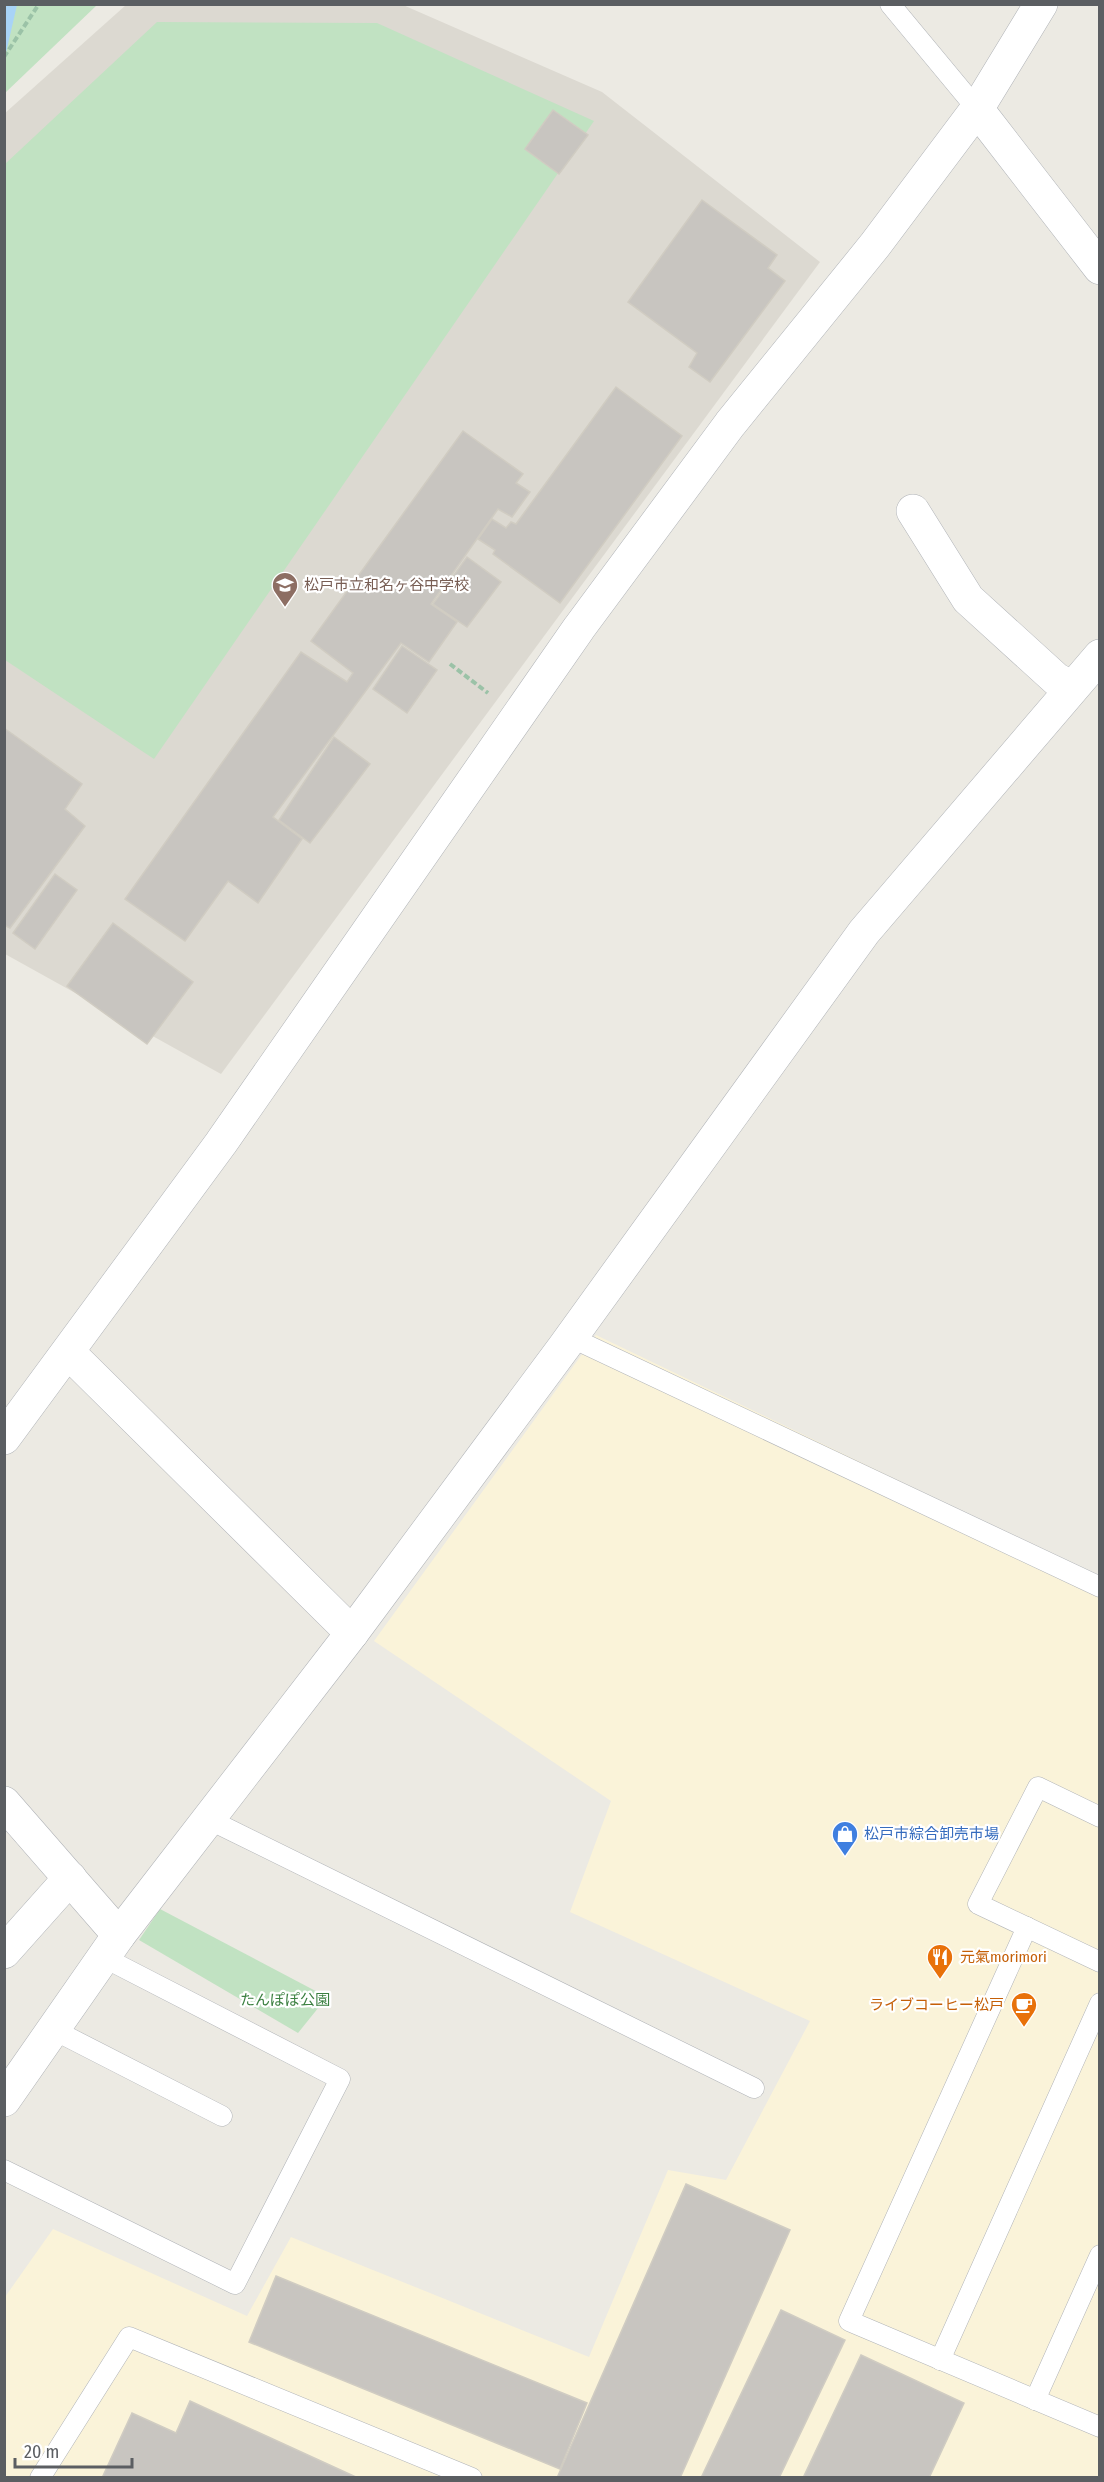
<svg xmlns="http://www.w3.org/2000/svg" width="1104" height="2482" viewBox="0 0 1104 2482" font-family="'Fira Sans Condensed','Noto Sans JP',sans-serif">
  <rect width="100%" height="100%" fill="#eceae3"/>
  <path fill="#faf3d9" d="M596 1335 1099 1577V2477L5 2478V2297L53 2229 247 2316 291 2237 589 2357 668 2170 726 2180 810 2021 570 1912 611 1801 374 1641Z"/>
  <path fill="#dcd9d1" d="M126 5H403L602 92 820 262 221 1074 5 954 4 114Z"/>
  <g fill="#c1e2c2">
    <path d="M5 5H97L5 93Z"/>
    <path d="M157 22 377 23 594 121 154 759 5 660V164Z"/>
    <path d="M160 1909 327 1997 298 2033 139 1940Z"/>
  </g>
  <path fill="#a8d3f7" d="M5 4 17 5 5 57 4 5Z"/>
  <g fill="#c8c5c0" stroke="#d0ccc2" stroke-width="1.5">
    <path d="M553 110 588 135 559 174 525 149Z"/>
    <path d="M702 200 777 255 768 268 785 281 710 382 689 367 697 353 628 302Z"/>
    <path d="M616 387 682 436 560 603 493 554 495 550 478 539 492 519 506 528 511 522 516 524Z"/>
    <path d="M463 431 523 474 516 483 530 492 512 517 498 509 431 604 457 622 429 662 401 643 273 817 302 839 258 903 228 881 185 941 125 899 301 652 347 682 353 673 311 641Z"/>
    <path d="M467 557 501 582 467 627 433 604Z"/>
    <path d="M402 646 437 670 407 713 373 689Z"/>
    <path d="M4 728 82 784 65 809 85 826 10 928 4 925Z"/>
    <path d="M334 737 370 764 310 843 279 820Z"/>
    <path d="M55 874 77 890 35 949 13 933Z"/>
    <path d="M113 923 193 982 147 1044 67 986Z"/>
    <path d="M686 2184 790 2230 680 2478H557Z"/>
    <path d="M276 2276 587 2403 560 2469 249 2342Z"/>
    <path d="M781 2310 845 2340 779 2478H701Z"/>
    <path d="M861 2355 964 2403 929 2478H803Z"/>
    <path d="M190 2401 358 2478H102L132 2413 176 2433Z"/>
  </g>
  <g fill="none" stroke-linecap="round" stroke-linejoin="round">
    <g stroke="#b0b3b7" stroke-width="21">
      <g id="lane">
        <path d="M890 4 977 109"/>
        <path d="M570 1337 1100 1587"/>
        <path d="M1100 1817 1038 1787 978 1904 1100 1962"/>
        <path d="M208 1819 754 2088"/>
        <path d="M1027 1927 849 2321 1100 2427"/>
        <path d="M54 2030 222 2116"/>
        <path d="M4 2170 235 2284 340 2079 103 1957"/>
        <path d="M940 2360 1100 2003"/>
        <path d="M1035 2400 1100 2255"/>
        <path d="M40 2478 129 2337 472 2478"/>
      </g>
    </g>
    <g stroke="#b0b3b7" stroke-width="34">
      <g id="street">
        <path d="M977 109 1100 268"/>
        <path d="M913 511 968 599 1056 679 1072 688"/>
        <path d="M68 1352 352 1633"/>
        <path d="M4 1438 221 1143 579 628 730 424 875 245 977 109 1041 4"/>
        <path d="M4 1803 119 1935"/>
        <path d="M4 1952 70 1878"/>
        <path d="M4 2100 119 1935 352 1633 564 1347 864 932 1100 656"/>
      </g>
    </g>
    <g stroke="#9bc2a7" stroke-width="4" stroke-dasharray="6 3" stroke-linecap="butt">
      <path d="M4 57 39 4"/>
      <path d="M450 664 488 693"/>
    </g>
    <use href="#lane" stroke="#fff" stroke-width="20"/>
    <use href="#street" stroke="#fff" stroke-width="33"/>
  </g>
  <defs>
    <g id="school-pin" transform="scale(1.35)"><path d="M0 17L-7.5 6A9.5 9.5 0 1 1 7.5 6Z" fill="#8d6e63" stroke="#fff"/><path d="M0-5L7-2L0 1L-7-2ZM-4 1L0 2.5L4 1V4Q0 6-4 4Z" fill="#fff"/></g>
    <g id="shop-pin" transform="scale(1.35)"><path d="M0 17L-7.5 6A9.5 9.5 0 1 1 7.5 6Z" fill="#3f7fe0" stroke="#fff"/><path d="M-5-2.5h2.3a2.7 3.5 0 0 1 5.4 0H5L5.5 6h-11ZM-1.5-2.5h3a1.5 2.3 0 0 0-3 0Z" fill="#fff"/></g>
    <g id="restaurant-pin" transform="scale(1.35)"><path d="M0 17L-7.5 6A9.5 9.5 0 1 1 7.5 6Z" fill="#e8710a" stroke="#fff"/><path d="M-5-6h1v4h1v-4h1v4h1v-4h1v5L-1.5 .5V6h-2V.5L-5-1ZM5-6V6H3V1.5H1.5Q1.5-4 5-6Z" fill="#fff"/></g>
    <g id="cafe-pin" transform="scale(1.35)"><path d="M0 17L-7.5 6A9.5 9.5 0 1 1 7.5 6Z" fill="#e8710a" stroke="#fff"/><path d="M-5.5-4.5H6V0H3Q3 3.5 0 3.5H-2.5Q-5.5 3.5-5.5 0ZM3-3.2v2h1.7v-2ZM-6 4.5H4V6H-6Z" fill="#fff"/></g>
  </defs>
  <g fill-rule="evenodd">
    <use href="#school-pin" x="285" y="585"/>
    <use href="#shop-pin" x="845" y="1834"/>
    <use href="#restaurant-pin" x="940" y="1957"/>
    <use href="#cafe-pin" x="1024" y="2005"/>
  </g>
  <g text-anchor="middle" dominant-baseline="central" stroke-width="4.5" stroke-linejoin="round" paint-order="stroke">
    <g font-size="15" fill="#785e54" stroke="#fff" text-anchor="start">
      <text x="304" y="585">松戸市立和名ヶ谷中学校</text>
    </g>
    <g font-size="15" fill="#366cbe" stroke="#fff" text-anchor="start">
      <text x="864" y="1834">松戸市綜合卸売市場</text>
    </g>
    <g font-size="15" fill="#c56008" stroke="#fff" text-anchor="start">
      <text x="960" y="1957">元氣morimori</text>
      <text x="1004" y="2005" text-anchor="end">ライブコーヒー松戸</text>
    </g>
    <g font-size="15" fill="#3c8041" stroke="#fff">
      <text x="285" y="2000">たんぽぽ公園</text>
    </g>
  </g>
  <rect width="1104" height="2482" fill="none" stroke="#5b5e62" stroke-width="12"/>
  <path d="M15 2458v9h117v-9" fill="none" stroke="#5b5e62" stroke-width="3"/>
  <text x="24" y="2458" font-size="18" fill="#5b5e62" stroke="#ffffff" stroke-width="4.5" paint-order="stroke">20 m</text>
</svg>
